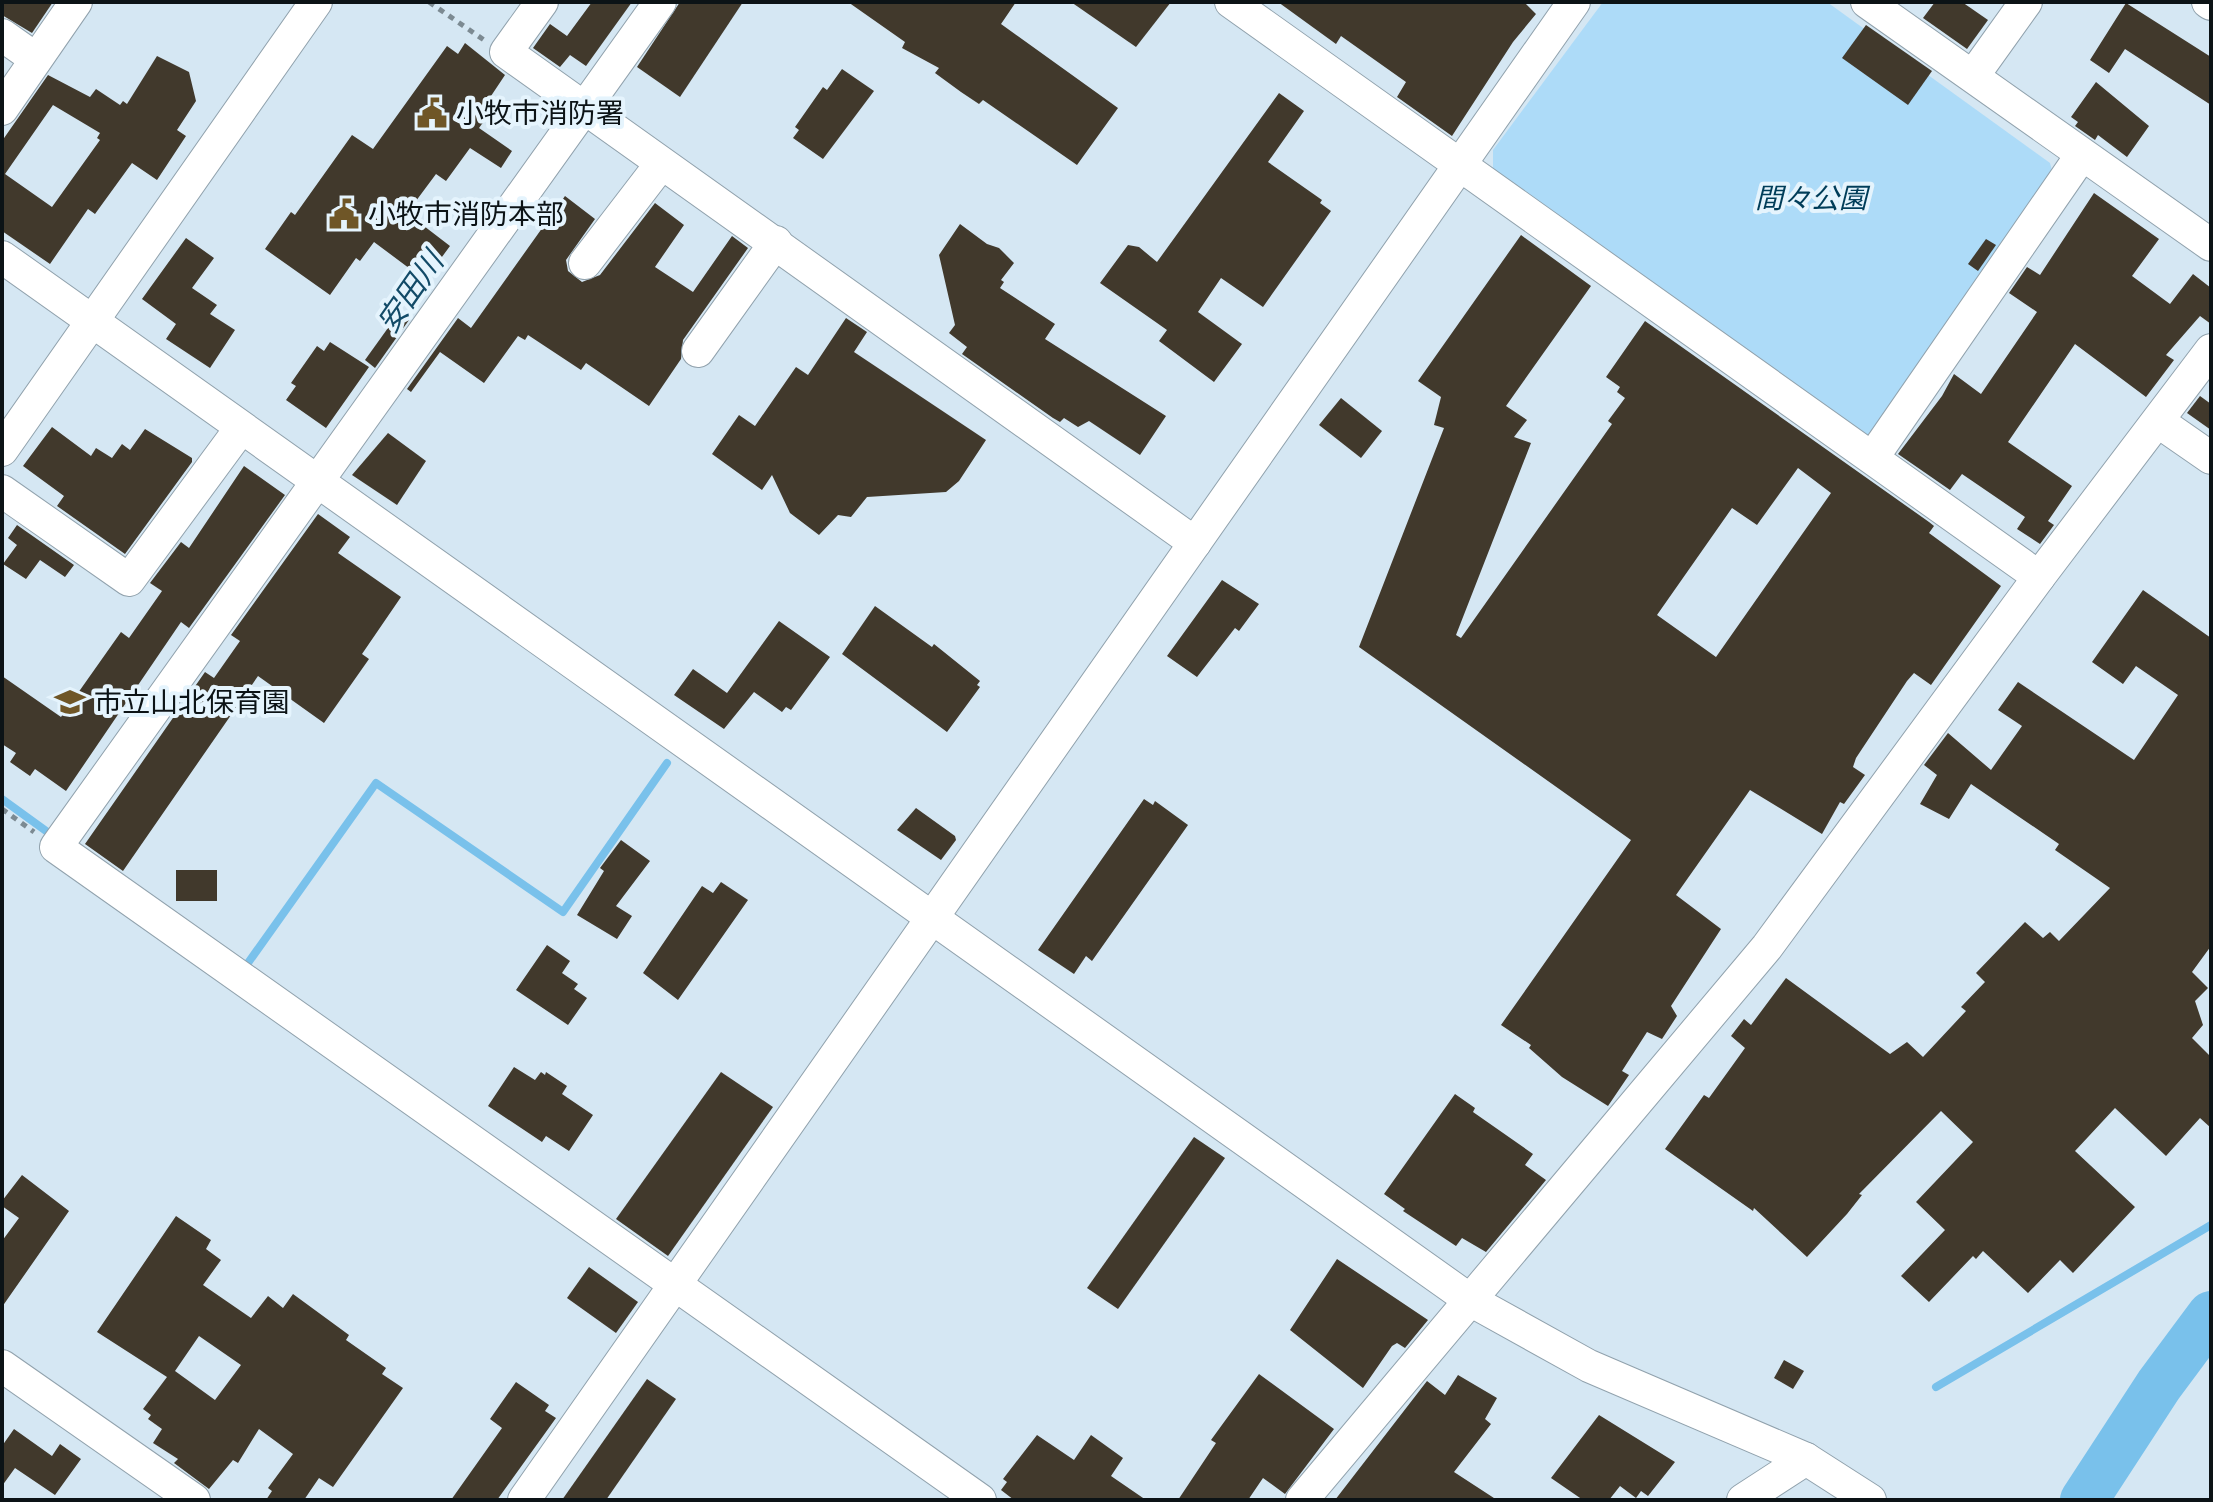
<svg xmlns="http://www.w3.org/2000/svg" width="2213" height="1502" viewBox="0 0 2213 1502" font-family="'Libre Baskerville','Noto Sans JP',serif">
  <rect width="100%" height="100%" fill="#d5e7f3"/>
  <path fill="#addbf8" d="M1603 2H1827L2050 163 2054 178 1876 434 1856 441 1493 169V150Z"/>
  <g fill="none" stroke-linecap="round" stroke-linejoin="round">
    <g stroke="#79c1eb" stroke-width="8">
      <path d="M2 799 53 836"/>
      <path d="M243 970 376 783 563 912 667 763"/>
      <path d="M1936 1387 2211 1225"/>
    </g>
    <path stroke="#79c1eb" stroke-width="48" d="M2084 1500 2159 1385 2211 1315"/>
  </g>
  <g fill="#41392c" fill-rule="evenodd">
    <path d="M2 2H53L32 33 2 15Z"/>
    <path d="M592 2H632L586 66 570 55 560 67 533 48 550 24 567 36Z"/>
    <path d="M680 2H743L680 97 637 67Z"/>
    <path d="M848 2H1016L1001 24 1118 108 1077 165 983 100 979 104 961 92 935 73 939 68 902 48 905 42Z"/>
    <path d="M1071 2H1171L1136 47Z"/>
    <path d="M1278 2H1524L1536 14 1513 42 1452 136 1397 97 1406 82 1341 36 1336 44Z"/>
    <path d="M1935 2H1962L1988 20 1967 49 1923 18Z"/>
    <path d="M2126 3 2211 57V105L2125 49 2109 73 2090 60Z"/>
    <path d="M1866 25 1932 71 1908 105 1842 58Z"/>
    <path d="M465 43 505 75 485 105 492 110 479 128 512 151 501 168 470 148 446 181 436 174 407 213 450 246 425 280 374 242 360 261 356 258 330 295 265 249 291 212 295 215 352 135 373 149 447 46 458 54Z"/>
    <path d="M157 56 189 72 196 101 177 130 186 136 157 180 132 163 95 214 88 209 50 264 2 231V141L48 75 90 97 96 89 120 105 123 101 127 104ZM53 105 100 133 97 138 100 140 52 207 5 174Z"/>
    <path d="M842 69 874 91 823 159 793 138 799 130 795 127 823 87 827 90Z"/>
    <path d="M2096 82 2149 126 2127 157 2098 135 2095 140 2075 126 2078 122 2071 117Z"/>
    <path d="M1279 93 1304 111 1268 162 1322 200 1320 203 1331 211 1263 307 1221 278 1198 312 1242 344 1214 382 1159 341 1167 330 1100 283 1128 245 1139 247 1157 262Z"/>
    <path d="M2094 193 2159 239 2132 276 2170 304 2193 274 2211 288V324L2200 316 2166 355 2174 360 2146 397 2075 344 2008 442 2072 486 2048 521 2054 525 2040 544 2017 529 2025 517 1962 474 1950 490 1898 454 1942 396 1954 374 1981 394 2037 312 2009 293 2027 267 2040 275Z"/>
    <path d="M565 196 595 219 566 260 568 271 582 282 600 275 655 203 684 225 655 267 693 292 732 236 748 248 683 340 681 359 649 406 586 363 581 370 528 335 525 340 518 336 484 383 440 352 411 392 407 389 458 318 471 328Z"/>
    <path d="M960 224 987 244 999 248 1014 263 1001 280 1004 282 1000 288 1055 324 1045 339 1166 416 1140 455 1089 421 1078 427 1064 418 1060 422 1053 418 962 354 967 347 949 333 955 325 939 255Z"/>
    <path d="M1521 235 1591 286 1506 406 1527 420 1514 437 1531 443 1456 635 1461 638 1612 424 1608 421 1625 398 1617 392 1620 387 1606 377 1645 321 1929 522 1934 526 1929 533 2001 586 1931 685 1914 673 1907 681 1856 758 1853 767 1865 775 1844 804 1840 802 1822 834 1750 790 1676 895 1721 929 1671 1006 1677 1016 1662 1039 1647 1032 1622 1071 1629 1075 1608 1106 1562 1077 1529 1048 1531 1045 1501 1025 1631 840 1359 647 1444 428 1434 425 1441 397 1418 381ZM1798 468 1831 493 1716 657 1657 615 1732 508 1757 525Z"/>
    <path d="M186 238 214 258 192 288 217 305 210 314 235 330 210 368 166 339 176 324 142 299Z"/>
    <path d="M1986 239 1996 245 1978 271 1968 264Z"/>
    <path d="M398 314 409 320 375 368 365 360Z"/>
    <path d="M846 318 867 332 854 352 986 440 959 481 946 492 867 497 851 517 838 515 819 535 790 513 772 475 762 490 712 454 739 415 755 426 796 367 808 375Z"/>
    <path d="M330 342 369 367 326 428 286 400 296 386 291 383 317 346 324 351Z"/>
    <path d="M2200 396 2211 404V430L2187 413Z"/>
    <path d="M1341 398 1382 431 1361 458 1319 425Z"/>
    <path d="M52 427 91 456 96 448 112 458 122 444 130 450 145 429 192 458V462L125 554 57 506 64 496 23 466Z"/>
    <path d="M388 433 426 461 397 505 352 475Z"/>
    <path d="M244 466 285 495 189 628 181 622 66 791 35 769 30 776 10 762 16 753 2 744V676L61 717 121 632 129 638 162 591 150 583 181 542 189 548Z"/>
    <path d="M318 514 350 537 338 553 401 597 362 654 369 659 324 723 258 676 123 871 85 844 205 672 214 678 240 641 231 635Z"/>
    <path d="M17 525 74 565 65 577 40 560 26 579 3 564 17 545 8 538Z"/>
    <path d="M1222 580 1259 604 1239 631 1235 628 1197 677 1167 656Z"/>
    <path d="M2143 590 2211 638V946L2192 972 2208 988 2195 1001 2203 1025 2192 1038 2211 1057V1128L2200 1118 2166 1156 2115 1108 2075 1151 2135 1207 2073 1273 2060 1260 2028 1293 1983 1251 1976 1259 1973 1256 1929 1302 1901 1276 1945 1230 1916 1202 1973 1142 1941 1111 1859 1194 1862 1195 1847 1214 1807 1257 1754 1208 1753 1211 1665 1149 1704 1095 1709 1098 1745 1048 1731 1036 1744 1019 1751 1025 1786 978 1890 1054 1907 1042 1923 1057 1966 1011 1961 1007 1985 982 1976 973 2025 922 2043 938 2050 932 2059 941 2110 888 2055 850 2059 844 1971 784 1949 819 1920 804 1937 775 1924 765 1948 733 1991 770 2022 726 1998 710 2018 682 2134 760 2178 695 2136 666 2123 684 2092 662Z"/>
    <path d="M875 606 932 647 934 644 980 681 977 685 980 687 947 732 842 654Z"/>
    <path d="M779 621 830 657 791 710 786 707 782 712 754 692 724 729 674 695 693 669 727 693Z"/>
    <path d="M1144 799 1153 805 1155 801 1188 825 1092 961 1086 956 1074 974 1038 950Z"/>
    <path d="M916 808 955 836 956 840 941 860 897 830Z"/>
    <path d="M621 840 650 861 616 906 632 916 617 939 577 915 604 871 600 868Z"/>
    <rect x="176" y="870" width="41" height="31"/>
    <path d="M721 882 748 900 678 1000 643 973 702 886 713 893Z"/>
    <path d="M547 945 570 961 562 973 578 984 574 989 587 998 568 1025 516 990Z"/>
    <path d="M514 1067 535 1080 541 1072 545 1075 546 1072 567 1086 562 1094 593 1115 569 1151 546 1136 542 1142 488 1106Z"/>
    <path d="M721 1072 773 1107 668 1256 616 1219Z"/>
    <path d="M1455 1094 1475 1108 1473 1112 1533 1154 1525 1165 1546 1180 1486 1252 1462 1238 1456 1246 1403 1211 1405 1209 1384 1194Z"/>
    <path d="M1194 1137 1225 1158 1118 1309 1087 1288Z"/>
    <path d="M22 1175 69 1211 2 1307V1241L19 1218 2 1206V1201Z"/>
    <path d="M176 1216 211 1240 206 1249 221 1260 203 1285 251 1318 268 1296 283 1308 293 1294 349 1335 346 1340 386 1368 382 1374 403 1388 333 1487 319 1478 304 1500H266L272 1491 268 1488 293 1454 259 1429 238 1463 233 1460 209 1489 174 1463 178 1459 153 1443 162 1429 148 1419 151 1415 143 1409 167 1377 97 1332ZM199 1336 241 1365 215 1400 175 1371Z"/>
    <path d="M1337 1259 1428 1320 1405 1348 1397 1343 1392 1346 1363 1388 1290 1330Z"/>
    <path d="M589 1267 638 1302 616 1333 567 1298Z"/>
    <path d="M1784 1360 1804 1371 1793 1389 1774 1378Z"/>
    <path d="M1259 1374 1334 1429 1285 1494 1263 1478 1248 1500H1178L1216 1443 1211 1440Z"/>
    <path d="M1458 1375 1497 1398 1485 1419 1491 1424 1454 1472 1497 1500H1335L1427 1381 1445 1395Z"/>
    <path d="M647 1379 676 1399 606 1500H562Z"/>
    <path d="M516 1382 549 1405 545 1411 556 1418 497 1500H451L502 1428 490 1419Z"/>
    <path d="M1599 1415 1675 1462 1648 1496 1641 1491 1636 1498 1620 1486 1609 1500H1583L1551 1478Z"/>
    <path d="M14 1429 52 1456 60 1444 81 1459 55 1495 15 1468 2 1486V1446Z"/>
    <path d="M1037 1435 1074 1460 1091 1435 1123 1458 1111 1476 1146 1500H1014L1001 1490 1007 1482 1003 1479Z"/>
  </g>
  <g fill="none" stroke-linecap="round" stroke-linejoin="round">
    <g stroke="#91a2ad" stroke-width="34">
      <g id="minor">
        <path d="M542 2 506 52 1195 543"/>
        <path d="M660 2 56 847 980 1500"/>
        <path d="M1231 2 2039 577"/>
        <path d="M1867 2 2211 245"/>
        <path d="M2208 2 2211 4"/>
        <path d="M2 35 36 59"/>
        <path d="M1973 76 2026 2"/>
        <path d="M2 109 76 2"/>
        <path d="M2 257 1470 1300 1589 1366 1806 1459 1870 1500"/>
        <path d="M585 263 661 164"/>
        <path d="M698 351 776 242"/>
        <path d="M2159 422 2211 458"/>
        <path d="M2 450 316 2"/>
        <path d="M1873 457 2081 156"/>
        <path d="M2 491 129 580 241 428"/>
        <path d="M2 1366 194 1500"/>
        <path d="M524 1500 1574 2"/>
        <path d="M1302 1500 1767 947 2039 577 2211 350"/>
        <path d="M1743 1500 1806 1459"/>
      </g>
    </g>
    <g stroke="#7c8a92" stroke-width="5" stroke-dasharray="6 6" stroke-linecap="butt">
      <path d="M429 2 484 40"/>
      <path d="M2 809 34 832"/>
    </g>
    <use href="#minor" stroke="#fff" stroke-width="32"/>
  </g>
  <defs>
    <g id="civic-bare" transform="scale(2.4)"><path d="M-.6-6.5H3V-4.5H.6V-3L4-1V1h2V6H-6V1h2V-1L-.6-3ZM-1.2 2.5V6h2.4V2.5Z" fill="#6f5627" stroke="#e5f4fd" stroke-width="2.5" paint-order="stroke"/></g>
    <g id="school-bare" transform="scale(2.4)"><path d="M0-5L7-2L0 1L-7-2ZM-4 1L0 2.5L4 1V4Q0 6-4 4Z" fill="#6f5627" stroke="#e5f4fd" stroke-width="2.5" paint-order="stroke"/></g>
  </defs>
  <g fill-rule="evenodd">
    <use href="#civic-bare" x="432" y="113"/>
    <use href="#civic-bare" x="344" y="214"/>
    <use href="#school-bare" x="70" y="702"/>
  </g>
  <g text-anchor="middle" dominant-baseline="central" stroke-width="8" stroke-linejoin="round" paint-order="stroke">
    <g font-size="28" fill="#0c1316" stroke="#e5f4fd" text-anchor="start">
      <text x="456" y="113">小牧市消防署</text>
      <text x="368" y="214">小牧市消防本部</text>
      <text x="94" y="702">市立山北保育園</text>
    </g>
    <g font-size="28" font-style="italic" fill="#003d59" stroke="#e5f4fd">
      <text x="1811" y="198">間々公園</text>
    </g>
    <g font-size="30" font-style="italic" fill="#134b68" stroke="#e5f4fd">
      <text transform="translate(410 292) rotate(-55)">安田川</text>
    </g>
  </g>
  <rect width="2213" height="1502" fill="none" stroke="#0c1316" stroke-width="8"/>
</svg>
